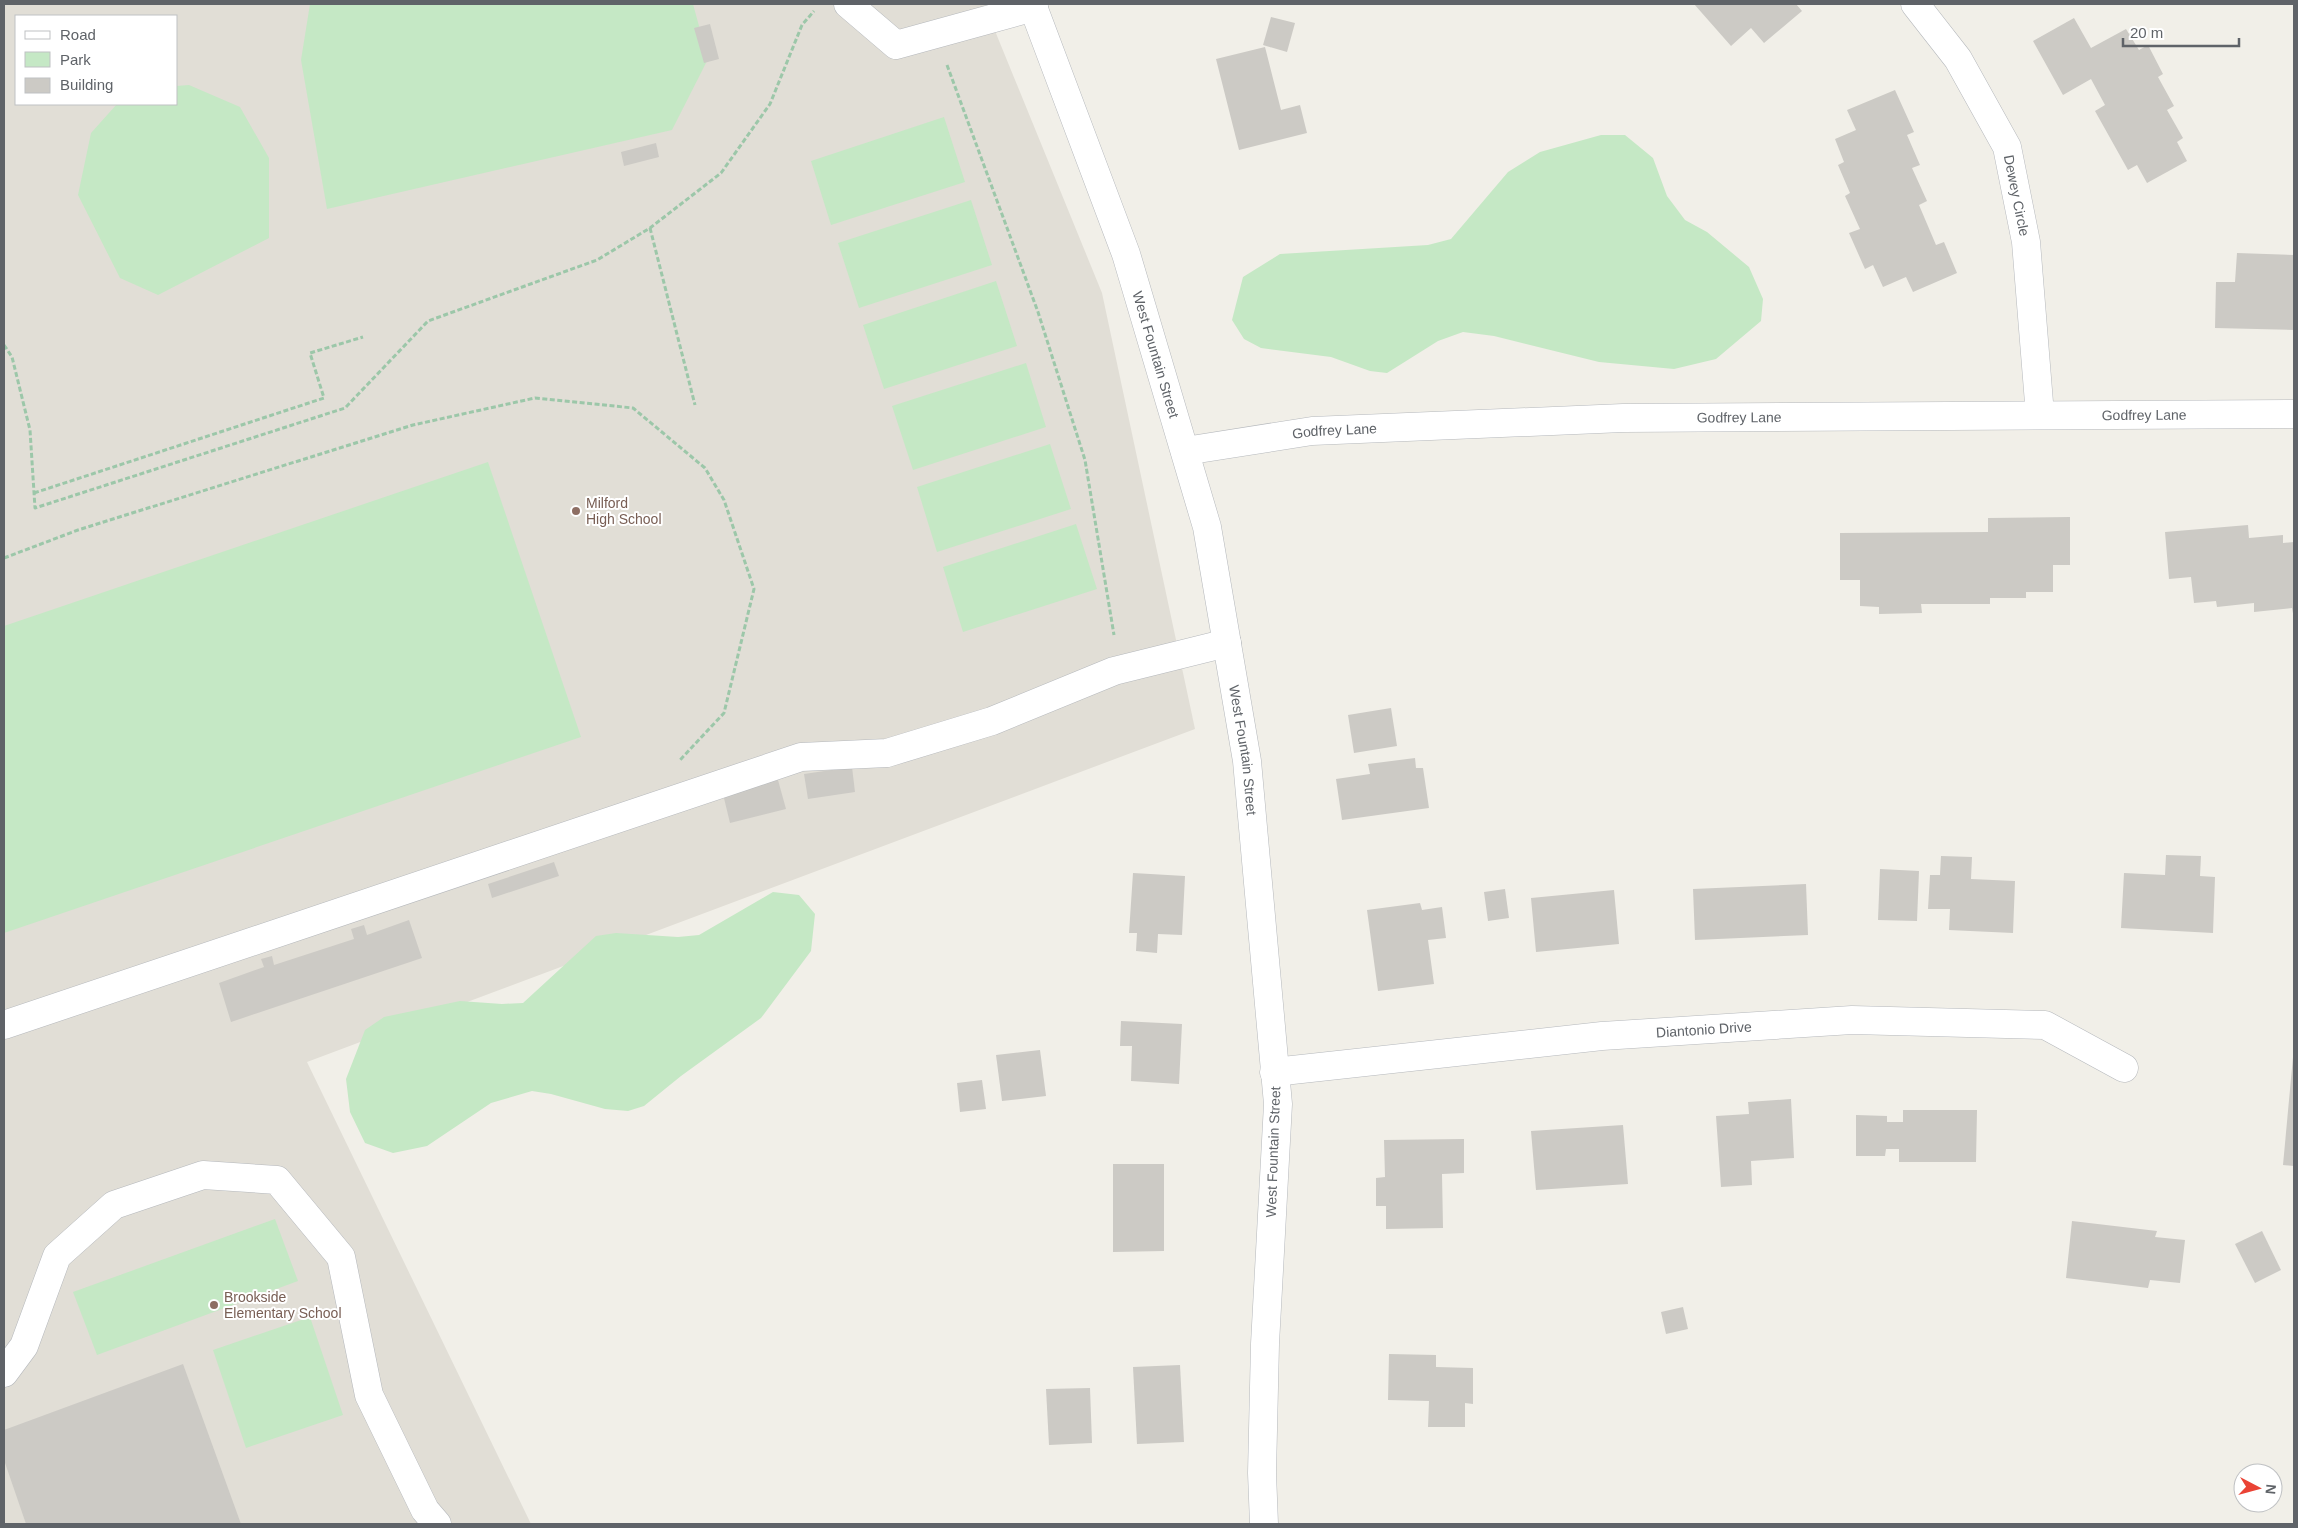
<svg xmlns="http://www.w3.org/2000/svg" width="2298" height="1528" viewBox="0 0 2298 1528" font-family="Arial,sans-serif">
  <rect width="100%" height="100%" fill="#f1efe8"/>
  <path fill="#e1ded6" fill-rule="evenodd" d="M4 4H984L1102 293 1195 729 307 1062 531 1524H4ZM16 16H176V104H16Z"/>
  <g fill="#c5e8c5">
    <path d="M310 4H693L708 59 672 130 327 209 301 60Z"/>
    <path d="M189 85 240 107 269 158V238L158 295 120 278 78 195 91 133 117 104H176V86Z"/>
    <path d="M944 117 965 182 831 225 811 161Z"/>
    <path d="M1601 135H1625L1653 158 1667 196 1685 220 1707 232 1749 267 1763 299 1761 321 1716 359 1674 369 1599 362 1494 336 1463 332 1438 341 1387 373 1370 371 1331 357 1261 348 1244 339 1232 320 1243 277 1280 254 1428 245 1451 239 1508 172 1540 152Z"/>
    <path d="M971 200 992 265 859 308 838 243Z"/>
    <path d="M996 281 1017 346 884 389 863 325Z"/>
    <path d="M1026 363 1046 427 913 470 892 406Z"/>
    <path d="M1050 444 1071 509 937 552 917 487Z"/>
    <path d="M488 462 581 737 4 933V626Z"/>
    <path d="M1076 524 1097 589 963 632 943 567Z"/>
    <path d="M773 892 799 895 815 914 811 951 761 1018 681 1076 644 1106 628 1111 605 1109 551 1094 532 1091 491 1103 427 1146 393 1153 365 1143 350 1112 346 1079 365 1030 384 1017 460 1001 502 1004 523 1003 596 936 616 933 678 937 699 935Z"/>
    <path d="M275 1219 298 1281 97 1355 73 1292Z"/>
    <path d="M310 1317 343 1415 246 1448 213 1350Z"/>
  </g>
  <g fill="#cccac5">
    <path d="M1694 4H1796L1802 11 1764 43 1751 28 1731 46Z"/>
    <path d="M1271 17 1295 23 1287 52 1263 45Z"/>
    <path d="M2074 18 2091 48 2126 29 2139 50 2148 45 2163 74 2158 77 2174 106 2167 110 2183 138 2177 142 2187 161 2147 183 2137 165 2128 170 2095 111 2105 105 2091 79 2063 95 2033 41Z"/>
    <path d="M710 24 719 59 704 63 694 28Z"/>
    <path d="M1265 47 1281 110 1300 105 1307 133 1239 150 1216 59Z"/>
    <path d="M1895 90 1914 132 1907 135 1920 165 1912 168 1927 201 1919 205 1936 245 1944 242 1957 273 1913 292 1906 277 1883 287 1873 265 1865 269 1849 233 1860 229 1845 196 1850 193 1838 165 1844 162 1835 139 1856 130 1847 110Z"/>
    <path d="M656 143 659 157 624 166 621 152Z"/>
    <path d="M2237 253 2294 255V330L2215 328 2216 282H2235Z"/>
    <path d="M2070 517V565H2053V592H2026V598H1990V604H1921L1922 613 1879 614V607L1860 606V580H1840V533L1988 532V518Z"/>
    <path d="M2248 525 2249 538 2283 535V543L2294 542V619L2292 608 2254 612V603L2217 607 2216 601 2194 603 2191 577 2169 579 2165 532Z"/>
    <path d="M1391 708 1397 746 1354 753 1348 715Z"/>
    <path d="M1415 758 1416 768H1423L1429 808 1342 820 1336 779 1370 774 1368 764Z"/>
    <path d="M852 767 855 792 808 799 804 774Z"/>
    <path d="M778 780 786 809 730 823 723 794Z"/>
    <path d="M2166 855 2201 856 2200 876 2215 877 2213 933 2121 928 2124 873 2165 875Z"/>
    <path d="M1941 856 1972 857 1971 879 2015 881 2013 933 1949 930 1950 909H1928L1930 875H1940Z"/>
    <path d="M554 862 559 876 492 898 488 884Z"/>
    <path d="M1880 869 1919 871 1917 921 1878 920Z"/>
    <path d="M1133 873 1185 876 1182 935 1158 934 1157 953 1136 951 1137 933H1129Z"/>
    <path d="M1806 884 1808 935 1695 940 1693 889Z"/>
    <path d="M1505 889 1509 918 1488 921 1484 892Z"/>
    <path d="M1614 890 1619 944 1536 952 1531 898Z"/>
    <path d="M1420 903 1422 910 1442 907 1446 938 1428 940 1434 984 1378 991 1367 910Z"/>
    <path d="M409 920 422 958 231 1022 219 983 264 967 261 959 272 956 274 965 354 939 351 929 364 925 367 935Z"/>
    <path d="M1121 1021 1182 1024 1179 1084 1131 1081 1132 1046H1120Z"/>
    <path d="M1040 1050 1046 1096 1002 1101 996 1055Z"/>
    <path d="M2293 1057H2294V1166L2283 1165Z"/>
    <path d="M982 1080 986 1109 960 1112 957 1083Z"/>
    <path d="M1791 1099 1794 1158 1751 1161 1752 1185 1721 1187 1716 1116 1749 1114 1748 1102Z"/>
    <path d="M1903 1110H1977L1976 1162H1899V1149H1886L1885 1156H1856V1115L1887 1116V1122H1903Z"/>
    <path d="M1623 1125 1628 1184 1536 1190 1531 1131Z"/>
    <path d="M1464 1139V1173L1442 1174 1443 1228 1386 1229V1206H1376V1178L1385 1177 1384 1140Z"/>
    <path d="M1113 1164H1164V1251L1113 1252Z"/>
    <path d="M2072 1221 2157 1231 2155 1237 2185 1240 2180 1283 2150 1280 2148 1288 2066 1278Z"/>
    <path d="M2262 1231 2281 1270 2255 1283 2235 1244Z"/>
    <path d="M1683 1307 1688 1329 1666 1334 1661 1312Z"/>
    <path d="M1389 1354 1436 1355V1367L1473 1368V1404L1465 1403V1427H1428L1429 1401 1388 1400Z"/>
    <path d="M183 1364 241 1524H26L4 1460V1430Z"/>
    <path d="M1180 1365 1184 1442 1137 1444 1133 1367Z"/>
    <path d="M1090 1388 1092 1443 1049 1445 1046 1389Z"/>
  </g>
  <g fill="none" stroke-linecap="round" stroke-linejoin="round">
    <g stroke="#b5b8bc" stroke-width="29">
      <g id="minor">
        <path d="M848 4 896 45 1034 7"/>
        <path id="s1" d="M1032 4 1126 254 1207 527 1247 761 1278 1104 1265 1344 1262 1473 1264 1524"/>
        <path id="s2" d="M1915 4 1958 59 2007 147 2026 242 2040 415"/>
        <path id="s3" d="M1185 451 1312 431 1623 418 2294 414"/>
        <path d="M4 1025 801 757 887 753 992 721 1114 671 1227 643"/>
        <path id="s4" d="M1274 1072 1602 1036 1852 1020 2045 1025 2124 1068"/>
        <path d="M4 1373 24 1346 57 1256 114 1205 203 1175 277 1180 341 1257 369 1395 425 1510 437 1524"/>
      </g>
    </g>
    <g stroke="#9cc7a9" stroke-width="3" stroke-dasharray="5 2.5" stroke-linecap="butt">
      <path d="M947 65 1038 312 1085 460 1114 635"/>
      <path d="M650 228 695 405"/>
      <path d="M4 345 12 357 30 430 35 508 345 408 428 321 597 260 650 228 721 173 770 104 802 25 814 11"/>
      <path d="M34 493 324 398 310 353 363 337"/>
      <path d="M4 558 78 530 413 425 535 398 633 408 705 468 724 500 754 589 724 713 680 760"/>
    </g>
    <use href="#minor" stroke="#fff" stroke-width="28"/>
  </g>
  <g fill="#8d6e63" stroke="#fff" stroke-width="2">
    <circle cx="576" cy="511" r="5"/>
    <circle cx="214" cy="1305" r="5"/>
  </g>
  <g text-anchor="middle" dominant-baseline="central" stroke-width="4" stroke-linejoin="round" paint-order="stroke">
    <g font-size="14" fill="#5f6368" stroke="#fff">
      <text stroke="none"><textPath href="#s2" startOffset="220">Dewey Circle</textPath></text>
      <text stroke="none"><textPath href="#s1" startOffset="372">West Fountain Street</textPath></text>
      <text stroke="none"><textPath href="#s3" startOffset="961">Godfrey Lane</textPath></text>
      <text stroke="none"><textPath href="#s3" startOffset="556">Godfrey Lane</textPath></text>
      <text stroke="none"><textPath href="#s3" startOffset="151">Godfrey Lane</textPath></text>
      <text stroke="none"><textPath href="#s1" startOffset="778">West Fountain Street</textPath></text>
      <text stroke="none"><textPath href="#s4" startOffset="432">Diantonio Drive</textPath></text>
      <text transform="translate(1273 1152) rotate(-88)">West Fountain Street</text>
    </g>
    <g font-size="14" fill="#785e54" stroke="#fff" text-anchor="start">
      <text x="586" y="503">Milford<tspan x="586" dy="16">High School</tspan></text>
      <text x="224" y="1297">Brookside<tspan x="224" dy="16">Elementary School</tspan></text>
    </g>
  </g>
  <rect width="2298" height="1528" fill="none" stroke="#5f6368" stroke-width="10"/>
  <rect x="15" y="15" width="162" height="90" fill="#ffffff" stroke="#bfc1c3"/>
  <rect x="25" y="31" width="25" height="8" fill="#ffffff" stroke="#bfc1c3"/>
  <text x="60" y="40" font-size="15" fill="#5f6368">Road</text>
  <rect x="25" y="52" width="25" height="15" fill="#c5e8c5" stroke="#bfc1c3"/>
  <text x="60" y="65" font-size="15" fill="#5f6368">Park</text>
  <rect x="25" y="78" width="25" height="15" fill="#cccac5" stroke="#bfc1c3"/>
  <text x="60" y="90" font-size="15" fill="#5f6368">Building</text>
  <g transform="translate(2258 1488) rotate(96)"><circle r="24" fill="#ffffff" stroke="#bfc1c3"/>
  <path d="M0-4L9 19L0 12L-9 19Z" fill="#ea4335"/>
  <text y="-8" font-size="14" font-weight="bold" text-anchor="middle" fill="#5f6368">N</text>
  </g>
  <path d="M2123 38v8h116v-8" fill="none" stroke="#5f6368" stroke-width="2.5"/>
  <text x="2130" y="38" font-size="15" fill="#5f6368" stroke="#ffffff" stroke-width="4" paint-order="stroke">20 m</text>
</svg>
